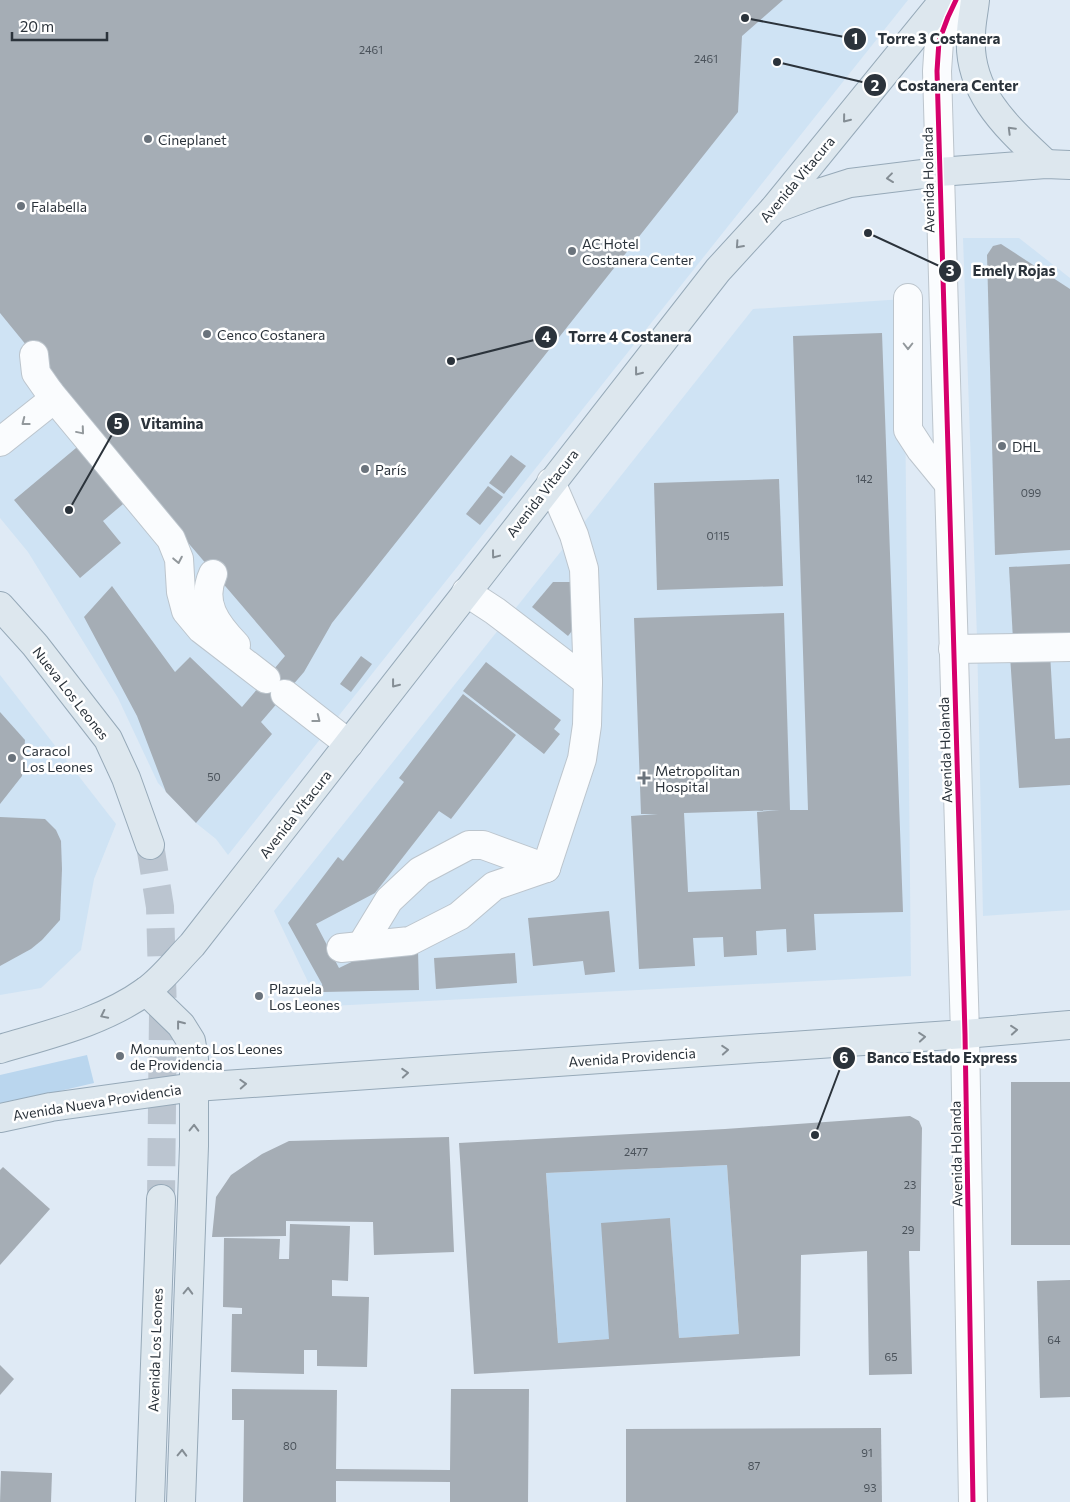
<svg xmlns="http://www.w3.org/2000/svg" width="1070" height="1502" viewBox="0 0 1070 1502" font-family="Commissioner,sans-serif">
  <rect width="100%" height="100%" fill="#dfeaf5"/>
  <g fill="#cfe3f4">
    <path d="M0 0H908L228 855 216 839 196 823 158 783 118 698 28 552 0 518Z"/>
    <path d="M963 238H1019L1070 278V910L983 916 977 637Z"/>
    <path d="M904 299 911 976 311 1007 310 986 274 911 574 535 753 309Z"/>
    <path d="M0 675 116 824 94 879 81 950 41 988 0 995Z"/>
  </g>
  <g fill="#bad6ee">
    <path d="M87 1055 94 1083 0 1105V1075Z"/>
    <path d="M727 1165 739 1334 679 1338 670 1218 609 1339 558 1343 546 1173Z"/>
  </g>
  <g fill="#a5adb5" fill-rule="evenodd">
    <path d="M0 0H783L742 36 738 112 332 623 304 672 261 722 272 734 196 823 166 792 137 716 84 617 112 586 175 672 190 657 242 707 285 656 178 531 0 313Z"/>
    <path d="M1001 244 1070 289V550L995 555 987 255 993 246Z"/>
    <path d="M882 333 903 912 814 914 816 950 787 952 786 929 756 931 757 955 724 957 723 937 693 938 695 966 639 969 631 816 658 814H641L634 618 784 613 790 810H808L793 336ZM780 810 757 812 761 889 688 892 684 813Z"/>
    <path d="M82 443 129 499 103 521 121 543 80 578 14 500Z"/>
    <path d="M511 455 526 466 504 494 489 483Z"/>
    <path d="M779 479 783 586 657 590 654 483Z"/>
    <path d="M488 486 503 497 480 525 466 514Z"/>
    <path d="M1070 564V637L1013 640 1009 567Z"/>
    <path d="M553 582H578V623L568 636 532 607Z"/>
    <path d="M1050 653 1055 739 1070 738V785L1019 788 1010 656Z"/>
    <path d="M361 656 372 664 351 692 340 684Z"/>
    <path d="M486 662 561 720 554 729 560 734 544 754 463 691Z"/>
    <path d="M463 694 516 735 451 819 439 811 375 893 316 924 339 968 372 952 418 950 419 990 323 992 322 984 288 923 338 857 343 861 404 782 399 778Z"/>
    <path d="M0 712 25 740 22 776 0 804Z"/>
    <path d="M0 817 45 819 56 830 61 841 62 869 60 920 42 940 31 949 0 966Z"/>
    <path d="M609 911 615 972 585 975 583 961 533 966 528 918Z"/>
    <path d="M515 953 517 983 436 989 434 958Z"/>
    <rect x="1011" y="1082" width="59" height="163"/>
    <path d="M910 1116 919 1121 922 1128 920 1251H909L912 1374 869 1375 867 1251 801 1255 800 1356 474 1374 459 1143 725 1129ZM727 1165 739 1334 679 1338 670 1218 601 1223 609 1339 558 1343 546 1173Z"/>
    <path d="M449 1137 454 1252 374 1255 373 1222 286 1221V1236L212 1237 216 1197 231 1175 262 1154 289 1141Z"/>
    <path d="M3 1167 50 1209 0 1265V1170Z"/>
    <path d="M290 1224 350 1226 348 1281 332 1280V1296L369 1297 367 1367 317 1366V1350H304V1374L231 1372 232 1314H242V1308L223 1307 224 1238 280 1239 279 1259H289Z"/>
    <path d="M1070 1280V1397L1040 1398 1037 1281Z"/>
    <path d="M0 1365 14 1379 0 1395Z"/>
    <path d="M232 1389 337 1390 336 1469 450 1470 451 1389H529L528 1502H450V1482L336 1481V1502H243L244 1420H232Z"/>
    <path d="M881 1428 882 1502H626V1429Z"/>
    <path d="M1 1471 52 1473 51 1502H0Z"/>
  </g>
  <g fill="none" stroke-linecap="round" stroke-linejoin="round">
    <path stroke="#bbc5d0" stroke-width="28" stroke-dasharray="28 14" stroke-linecap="butt" d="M150 845 160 907 163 1013 161 1199"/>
    <g stroke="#bcc5cd" stroke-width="30">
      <g id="minor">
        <path d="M956 0 948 17 939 41 937 71 965 1034 973 1502"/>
        <path d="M908 298V430L921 450 948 483"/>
        <path d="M50 393 171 539 179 559 181 592 186 611 201 629 266 679"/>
        <path d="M0 442 49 403 50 393 36 373 34 355"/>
        <path d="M213 574C200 603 216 624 236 645"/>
        <path d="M466 592 495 611 588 682"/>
        <path d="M953 649 1070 647"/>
        <path d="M285 694 349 744"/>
        <path d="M546 868 582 759 587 725 588 682 584 569 574 535 551 482"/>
        <path d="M361 946 389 900 405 885 420 871 469 845H483L546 868"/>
        <path d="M341 948 410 941 459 916 494 886 546 868"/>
      </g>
    </g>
    <g stroke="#96a9b8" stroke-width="30">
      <g id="major">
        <path d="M975 0C974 11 971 23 971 35 967 93 1008 128 1046 164"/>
        <path d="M774 209 812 195 850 183 939 172 1046 164 1070 165"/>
        <path d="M0 606 35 645 108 739 126 778 150 845"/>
        <path d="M146 991 181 1025 191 1041 194 1059V1146L181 1502"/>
        <path d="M0 1049C50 1034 103 1022 146 991 163 979 177 960 192 945L718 270 773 210 944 0"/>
        <path d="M0 1118 51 1107 195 1087 965 1034 1070 1025"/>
        <path d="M150 1502 161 1199"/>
      </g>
    </g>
    <use href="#minor" stroke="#fafcfe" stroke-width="28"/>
    <use href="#major" stroke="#dde7ee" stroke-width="28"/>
    <g stroke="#fff" stroke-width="8">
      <path id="cycleway" d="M956 0 948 17 939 41 937 71 965 1034 973 1502"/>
    </g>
    <use href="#cycleway" stroke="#d6006c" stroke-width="5"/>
  </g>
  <defs><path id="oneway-chevron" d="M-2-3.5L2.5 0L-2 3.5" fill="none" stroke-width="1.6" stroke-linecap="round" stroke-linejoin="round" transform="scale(1.25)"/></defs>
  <g stroke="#848d94">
    <use href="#oneway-chevron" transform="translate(846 119) rotate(129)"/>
    <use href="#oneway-chevron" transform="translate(1011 130) rotate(-135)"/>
    <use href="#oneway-chevron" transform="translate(890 178) rotate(173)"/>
    <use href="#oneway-chevron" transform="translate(739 245) rotate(132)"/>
    <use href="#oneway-chevron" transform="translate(638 372) rotate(128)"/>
    <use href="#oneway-chevron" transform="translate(495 555) rotate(127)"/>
    <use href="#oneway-chevron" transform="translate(395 684) rotate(128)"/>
    <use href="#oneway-chevron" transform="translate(104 1015) rotate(154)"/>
    <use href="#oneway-chevron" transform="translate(180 1024) rotate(-128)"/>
    <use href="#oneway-chevron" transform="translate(1014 1030) rotate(-5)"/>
    <use href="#oneway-chevron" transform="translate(922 1037) rotate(-5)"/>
    <use href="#oneway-chevron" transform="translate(725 1050) rotate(-4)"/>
    <use href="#oneway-chevron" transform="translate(405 1073) rotate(-4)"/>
    <use href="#oneway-chevron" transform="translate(243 1084) rotate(-3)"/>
    <use href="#oneway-chevron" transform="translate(194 1128) rotate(-89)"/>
    <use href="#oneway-chevron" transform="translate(188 1291) rotate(-88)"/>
    <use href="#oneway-chevron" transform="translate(182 1453) rotate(-88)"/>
  </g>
  <g stroke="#92989c">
    <use href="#oneway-chevron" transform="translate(908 346) rotate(90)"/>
    <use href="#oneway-chevron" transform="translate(25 422) rotate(142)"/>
    <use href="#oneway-chevron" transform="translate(81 431) rotate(50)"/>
    <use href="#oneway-chevron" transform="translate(178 560) rotate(79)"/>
    <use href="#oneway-chevron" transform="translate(317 719) rotate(38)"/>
  </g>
  <g fill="#6a737c" stroke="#fff" stroke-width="2">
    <circle cx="148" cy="139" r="5"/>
    <circle cx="21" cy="206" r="5"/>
    <circle cx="572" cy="251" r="5"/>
    <circle cx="207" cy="334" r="5"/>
    <circle cx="1002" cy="446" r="5"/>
    <circle cx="365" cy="469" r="5"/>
    <circle cx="12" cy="758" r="5"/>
    <path d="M641.5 770.5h5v5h5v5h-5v5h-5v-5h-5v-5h5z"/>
    <circle cx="259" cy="996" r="5"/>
    <circle cx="120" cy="1056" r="5"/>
  </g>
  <g text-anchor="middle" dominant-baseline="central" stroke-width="5" stroke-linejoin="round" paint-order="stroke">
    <g font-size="11" fill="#4a525a">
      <text x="371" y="49">2461</text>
      <text x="706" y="58">2461</text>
      <text x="864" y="478">142</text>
      <text x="1031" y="492">099</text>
      <text x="718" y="535">0115</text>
      <text x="214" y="776">50</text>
      <text x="636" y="1151">2477</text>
      <text x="910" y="1184">23</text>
      <text x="908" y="1229">29</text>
      <text x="1054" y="1339">64</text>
      <text x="891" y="1356">65</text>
      <text x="290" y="1445">80</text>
      <text x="867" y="1452">91</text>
      <text x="754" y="1465">87</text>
      <text x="870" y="1487">93</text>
    </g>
    <g font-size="14" fill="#2b333b" stroke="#fff" text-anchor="start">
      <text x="158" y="139">Cineplanet</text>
      <text x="31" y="206">Falabella</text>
      <text x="582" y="243">AC Hotel<tspan x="582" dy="16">Costanera Center</tspan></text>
      <text x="217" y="334">Cenco Costanera</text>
      <text x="1012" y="446">DHL</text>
      <text x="375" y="469">París</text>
      <text x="22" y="750">Caracol<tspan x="22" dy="16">Los Leones</tspan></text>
      <text x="655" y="770">Metropolitan<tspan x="655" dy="16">Hospital</tspan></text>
      <text x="269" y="988">Plazuela<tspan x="269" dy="16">Los Leones</tspan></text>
      <text x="130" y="1048">Monumento Los Leones<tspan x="130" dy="16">de Providencia</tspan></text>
    </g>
    <g font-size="14" fill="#2b333b" stroke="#fff">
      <text transform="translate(797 179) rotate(-50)">Avenida Vitacura</text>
      <text transform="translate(928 180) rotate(-91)">Avenida Holanda</text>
      <text transform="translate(542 493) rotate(-52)">Avenida Vitacura</text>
      <text transform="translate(71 693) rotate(52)">Nueva Los Leones</text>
      <text transform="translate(945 750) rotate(-92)">Avenida Holanda</text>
      <text transform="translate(295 814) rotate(-52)">Avenida Vitacura</text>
      <text transform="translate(632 1057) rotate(-4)">Avenida Providencia</text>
      <text transform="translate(97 1102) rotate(-9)">Avenida Nueva Providencia</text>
      <text transform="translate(956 1154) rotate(-91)">Avenida Holanda</text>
      <text transform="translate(155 1350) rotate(-88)">Avenida Los Leones</text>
    </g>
  </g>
  <path fill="none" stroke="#2b333b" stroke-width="2" d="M745 18L855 39M777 62L875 85M868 233L950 271M451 361L546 337M69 510L118 424M815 1135L844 1058"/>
  <g fill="#2b333b" stroke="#fff" stroke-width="2">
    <circle cx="745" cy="18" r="5"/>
    <circle cx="777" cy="62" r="5"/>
    <circle cx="868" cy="233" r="5"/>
    <circle cx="451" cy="361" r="5"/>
    <circle cx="69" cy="510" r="5"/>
    <circle cx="815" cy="1135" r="5"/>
    <circle cx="855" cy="39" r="12"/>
    <circle cx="875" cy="85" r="12"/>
    <circle cx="950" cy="271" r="12"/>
    <circle cx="546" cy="337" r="12"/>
    <circle cx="118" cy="424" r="12"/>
    <circle cx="844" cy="1058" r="12"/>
  </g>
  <g font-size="15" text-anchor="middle" font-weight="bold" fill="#fff">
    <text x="855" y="44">1</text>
    <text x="875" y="91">2</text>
    <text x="950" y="276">3</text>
    <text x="546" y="342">4</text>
    <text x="118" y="429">5</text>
    <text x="844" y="1063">6</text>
  </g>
  <g font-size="15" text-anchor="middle" font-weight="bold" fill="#2b333b" stroke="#fff" stroke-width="5" stroke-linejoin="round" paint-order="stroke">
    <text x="939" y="44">Torre 3 Costanera</text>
    <text x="958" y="91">Costanera Center</text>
    <text x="1014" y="276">Emely Rojas</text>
    <text x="630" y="342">Torre 4 Costanera</text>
    <text x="172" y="429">Vitamina</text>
    <text x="942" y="1063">Banco Estado Express</text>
  </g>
  <path d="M12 32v8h95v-8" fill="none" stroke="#2b333b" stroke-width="2.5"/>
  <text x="20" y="32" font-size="15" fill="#2b333b" stroke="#ffffff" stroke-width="4" paint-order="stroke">20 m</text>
</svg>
